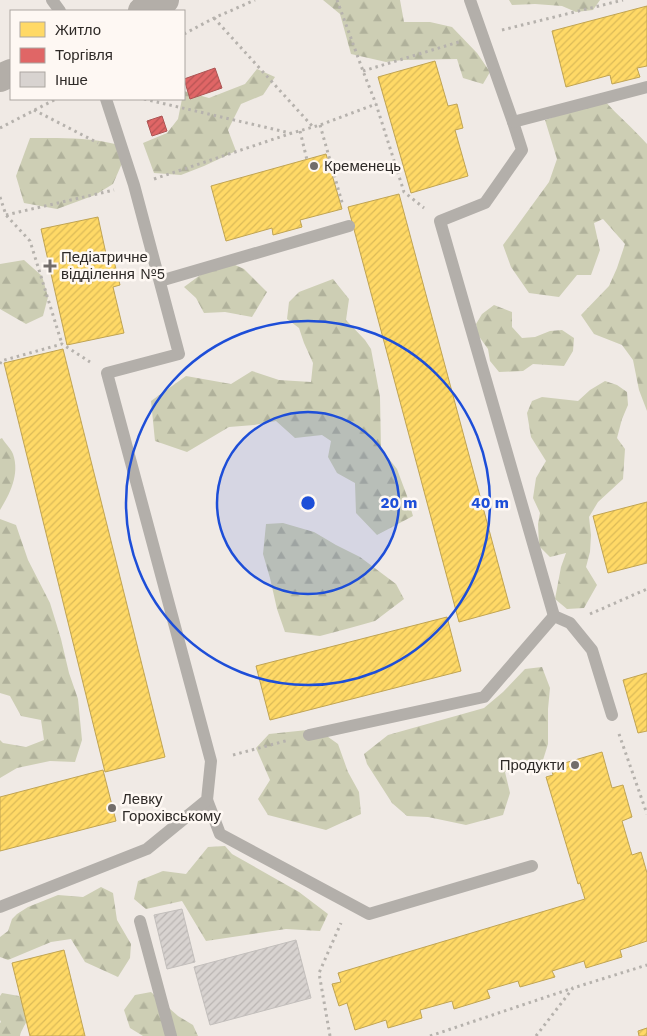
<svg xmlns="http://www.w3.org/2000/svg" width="647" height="1036" viewBox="0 0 647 1036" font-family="'Work Sans',sans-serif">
  <defs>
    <pattern id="forest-firs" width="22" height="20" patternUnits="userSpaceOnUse" patternTransform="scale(1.25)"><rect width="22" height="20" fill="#cdceb4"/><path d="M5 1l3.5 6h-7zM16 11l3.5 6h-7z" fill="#b0b19b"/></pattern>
    <pattern id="homes-hatch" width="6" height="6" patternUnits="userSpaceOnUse" patternTransform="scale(1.25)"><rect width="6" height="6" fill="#ffd966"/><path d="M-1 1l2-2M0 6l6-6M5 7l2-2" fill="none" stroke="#dbba58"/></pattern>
    <pattern id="shops-hatch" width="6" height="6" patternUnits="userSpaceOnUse" patternTransform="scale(1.25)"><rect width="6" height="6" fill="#e06666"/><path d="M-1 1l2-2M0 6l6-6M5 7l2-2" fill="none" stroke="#b65454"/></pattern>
    <pattern id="building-hatch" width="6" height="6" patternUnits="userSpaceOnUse" patternTransform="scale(1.25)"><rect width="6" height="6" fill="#d8d3d0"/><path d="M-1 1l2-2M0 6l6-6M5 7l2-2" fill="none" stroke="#bab5b3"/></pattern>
  </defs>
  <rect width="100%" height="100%" fill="#f0eae5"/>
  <g fill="url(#forest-firs)">
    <path d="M323 0H400L404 22H430L452 27 477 53 490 72 483 84 463 78 457 59 403 60 386 62 351 54 340 14Z"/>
    <path d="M509 0H600L593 10 576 12 562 6 535 4 512 5Z"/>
    <path d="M257 69 275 77 263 95 241 104 228 130 236 151 204 166 181 175 154 173 143 143 167 133 178 119 182 99H184V91L209 98 245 84Z"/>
    <path d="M604 100C618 116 633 128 647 144V411L639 390 633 360 622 345 594 334 581 315 609 286 617 268 625 244 603 219 594 223 600 250 591 275H577L559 297 529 293 511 267 503 245 549 182 557 159 545 120Z"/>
    <path d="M30 138C58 138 87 137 115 144L123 161 113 184 95 195 57 209 24 203 16 176Z"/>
    <path d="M222 259 244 269 267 292 252 317 225 312 204 313 196 298 184 287Z"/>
    <path d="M24 260 42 276 48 297 43 316 26 324 0 309V264Z"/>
    <path d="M333 279 349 299 346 320 365 340 371 349 380 397 381 449 397 469 407 496 413 516 377 535 356 513 355 483 337 473 328 457 331 441 322 435 295 438 276 421 254 425 229 427 187 452 155 441 151 401 186 376 231 384 252 371 279 380 311 382 313 363 304 343 299 328 287 319 289 302 299 292Z"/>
    <path d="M494 305 512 312V327L522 338 535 337 550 331 562 330 574 338 573 351 564 366 533 364 523 371 499 372 490 361 488 349 478 335 476 324 482 314Z"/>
    <path d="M605 381 617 385 627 392 628 405 622 419 617 438 625 449 623 479 598 502 589 517 591 535 590 552 586 567 597 585 584 608 567 609 555 599 561 567 566 553 550 557 539 546 538 524 540 513 533 498 536 478 546 461 531 437 527 413 532 401 542 397 578 401 590 390Z"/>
    <path d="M2 438C5 443 11 449 13 454 20 474 10 494 0 510V439Z"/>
    <path d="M0 519 16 525 28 560 50 603 61 639 69 673 78 699 82 740 75 762 50 761 17 768 0 778V740L3 743 26 747 44 740 41 720 21 716 10 696 0 693Z"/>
    <path d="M283 523 314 532 336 545 360 557 396 584 404 599 375 621 350 628 320 636 285 632 277 609 270 578 263 554 266 524Z"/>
    <path d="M542 667 550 688 548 709V744L543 760 531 773 515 767 505 772 510 793 503 815 466 825 428 817 407 816 392 803 367 764 364 754 388 735 484 708 503 692 525 669Z"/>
    <path d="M317 729 338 744 348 772 359 792 361 814 326 830 268 815 258 799 270 780 256 748 269 734Z"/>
    <path d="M225 846 232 854 299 892 328 914 320 931 286 929 206 941 182 901 146 909 134 899 138 881 163 871 186 874 208 847Z"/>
    <path d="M101 887 113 893 117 920 131 944 130 958 118 977 85 962 71 939 51 942 8 960 0 957V937L8 931 12 919 17 914 28 907 58 895 83 897Z"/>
    <path d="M151 992 178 1016 193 1025 198 1036H143L130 1028 124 1010 135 995Z"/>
    <path d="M2 993 19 996C25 1004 30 1010 27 1020 25 1026 21 1030 20 1036H0V1023L1 1022 0 1020V996Z"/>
  </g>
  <g fill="url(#homes-hatch)" stroke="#c0a453">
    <path d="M647 6V66L637 68 640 77 612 84 610 75 566 87 552 31Z"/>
    <path d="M435 61 448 106 457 104 463 128 455 130 468 176 411 193 378 77Z"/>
    <path d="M326 154 342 209 300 220 302 227 273 235 272 228 226 241 211 186Z"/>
    <path d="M399 194 510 608 459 622 348 207Z"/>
    <path d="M98 217 108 263 114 261 120 285 113 287 124 333 67 345 41 229Z"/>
    <path d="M63 349 165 757 105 772 4 363Z"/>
    <path d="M647 502V563L608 573 593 516Z"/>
    <path d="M447 617 461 671 270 720 256 666Z"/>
    <path d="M647 673V731L638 733 623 680Z"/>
    <path d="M602 752 612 788 623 785 632 817 622 821 632 855 641 852 647 873V941L620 950 622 957 586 968 584 961 552 971 555 977 520 987 518 981 487 990 490 998 454 1009 452 1001 420 1010 422 1018 388 1028 386 1020 355 1030 347 1003 339 1006 332 984 341 982 338 973 585 899 580 883 578 884 546 777 553 775 551 767Z"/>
    <path d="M103 770 116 821 0 851V797Z"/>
    <path d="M64 950 85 1036H30L12 963Z"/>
    <path d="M647 1028V1036H639L638 1031Z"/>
  </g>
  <g fill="url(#shops-hatch)" stroke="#ab5453">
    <path d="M215 68 222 88 190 99 184 79Z"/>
    <path d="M162 116 167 131 152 136 147 121Z"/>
  </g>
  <g fill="url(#building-hatch)" stroke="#c3bfbc">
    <path d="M182 909 195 962 167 969 154 915Z"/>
    <path d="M296 940 311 998 210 1025 194 967Z"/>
  </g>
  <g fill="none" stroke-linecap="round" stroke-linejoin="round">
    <g stroke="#b6b2ad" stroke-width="3" stroke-dasharray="2.5 4" stroke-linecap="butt">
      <path d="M337 0 363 71 376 104 404 192 424 208"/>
      <path d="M214 18 313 127"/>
      <path d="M502 30 623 0"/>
      <path d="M184 34 214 18 255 0"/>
      <path d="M363 71 462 41"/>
      <path d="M144 99 290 133"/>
      <path d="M34 110 98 143"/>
      <path d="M320 125 343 206"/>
      <path d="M0 128 56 99"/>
      <path d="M300 131 307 160"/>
      <path d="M154 179 292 133 320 125 376 104"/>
      <path d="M0 197 6 215 30 241 62 344"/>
      <path d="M6 215 114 190"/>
      <path d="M0 364 1 361 62 344 90 362"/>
      <path d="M590 614 647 589"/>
      <path d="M619 734 647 814"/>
      <path d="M233 755 289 740"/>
      <path d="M330 1036 319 973 341 923"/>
      <path d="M430 1036 573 988"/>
      <path d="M536 1036 573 988 647 965"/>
    </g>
    <g stroke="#b3afaa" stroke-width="12">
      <path d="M52 0 60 11"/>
      <path d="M470 0 513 122 522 150 485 203 440 221 554 616 570 623 592 650 612 715"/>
      <path d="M513 122 647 87"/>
      <path d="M160 281 349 226"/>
      <path d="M309 735 484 697 554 616"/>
      <path d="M207 800 220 834 369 914 532 866"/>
      <path d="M0 907 147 849 207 800 211 761 107 373 179 354 134 185 106 99"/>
      <path d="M140 921 171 1036"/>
    </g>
    <g stroke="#b3aea8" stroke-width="28">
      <path d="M142 11 165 0"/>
      <path d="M0 78 11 73"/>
    </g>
  </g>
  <circle cx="308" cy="503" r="91" fill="#1d4ed8" fill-opacity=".12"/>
  <g fill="none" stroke="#1d4ed8" stroke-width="2.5">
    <circle cx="308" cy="503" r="91"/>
    <circle cx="308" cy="503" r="182"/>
  </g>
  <g fill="#726d6a" stroke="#fef8f3" stroke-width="2">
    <circle cx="314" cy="166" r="5"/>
    <path d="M47.5 258.5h5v5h5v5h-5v5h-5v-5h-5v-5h5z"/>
    <circle cx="575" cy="765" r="5"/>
    <circle cx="112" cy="808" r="5"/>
  </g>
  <g text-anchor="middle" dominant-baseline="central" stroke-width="5" stroke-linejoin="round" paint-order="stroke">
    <g font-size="15" fill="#2e2a27" stroke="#fef8f3" text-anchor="start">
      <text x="324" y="166">Кременець</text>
      <text x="61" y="257">Педіатричне<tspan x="61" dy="17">відділення №5</tspan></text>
      <text x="565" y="765" text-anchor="end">Продукти</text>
      <text x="122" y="799">Левку<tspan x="122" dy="17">Горохівському</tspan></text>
    </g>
  </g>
  <circle cx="308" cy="503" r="8" fill="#1d4ed8" stroke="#fef8f3" stroke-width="2.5"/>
  <g font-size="15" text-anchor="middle" font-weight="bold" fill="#1d4ed8" stroke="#fef8f3" stroke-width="5" stroke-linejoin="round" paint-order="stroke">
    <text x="399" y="508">20 m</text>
    <text x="490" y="508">40 m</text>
  </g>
  <rect x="10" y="10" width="175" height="90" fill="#fef8f3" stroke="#aba6a1"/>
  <rect x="20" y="22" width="25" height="15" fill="#ffd966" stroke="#aba6a1"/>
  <text x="55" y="35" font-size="15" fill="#2e2a27">Житло</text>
  <rect x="20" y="48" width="25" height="15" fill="#e06666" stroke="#aba6a1"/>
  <text x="55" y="60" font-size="15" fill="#2e2a27">Торгівля</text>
  <rect x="20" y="72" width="25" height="15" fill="#d8d3d0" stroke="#aba6a1"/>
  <text x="55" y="85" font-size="15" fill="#2e2a27">Інше</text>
</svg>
